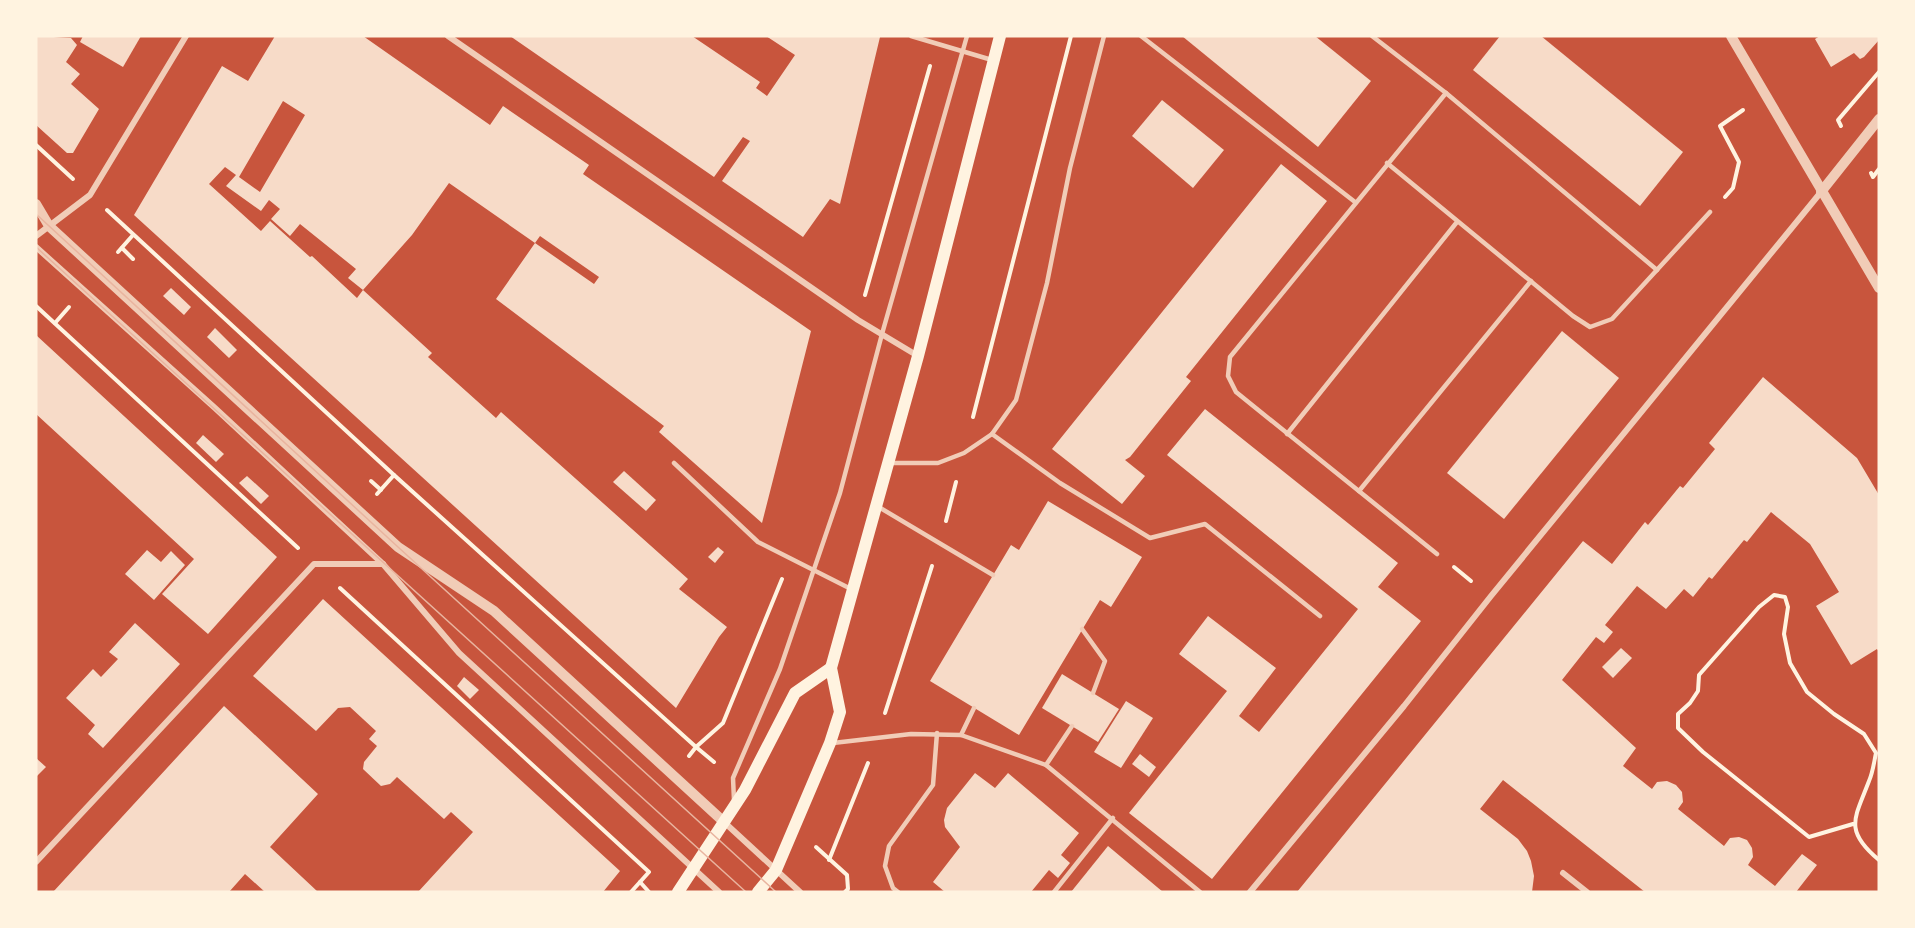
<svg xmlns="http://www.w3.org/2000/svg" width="1915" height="928" viewBox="0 0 1915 928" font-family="'Alegreya Sans',sans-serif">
  <rect width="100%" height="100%" fill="#c8553d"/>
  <g fill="#f7dbc8" fill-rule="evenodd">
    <path d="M36 36 71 38 77 45 66 62 80 74 71 84 99 109 73 153H67L36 125Z"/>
    <path d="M83 36H141L123 67 80 42Z"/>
    <path d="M275 36H363L490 125 503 106 589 165 583 174 811 331 762 523 659 432 664 426 496 299 535 243 594 284 599 277 540 236 535 243 449 183 412 235 363 290 348 278 356 269 300 224 290 236 271 219 280 209 269 200 261 211 226 186 236 175 225 167 209 184 261 231 270 221 310 257 312 256 357 298 363 290 432 353 428 357 496 418 501 412 688 579 679 589 727 627 719 637 676 708 134 215 222 66 248 81ZM283 101 305 115 260 192 239 177Z"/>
    <path d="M510 36H692L760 82 756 88 767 96 795 55 766 36 880 37 840 204 830 199 803 237 722 181 750 141 743 137 714 177Z"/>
    <path d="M1182 36H1315L1371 81 1318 147Z"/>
    <path d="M1500 36H1541L1683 152 1640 206 1473 70Z"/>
    <path d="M1820 36H1879V40L1864 57 1860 59 1854 53 1831 67 1815 39Z"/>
    <path d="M1162 100 1224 150 1193 188 1132 136Z"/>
    <path d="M1281 164 1327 201 1186 377 1191 381 1130 457 1125 460 1145 476 1122 504 1052 449Z"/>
    <path d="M171 288 191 307 184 315 163 296Z"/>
    <path d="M215 328 237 350 229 358 207 337Z"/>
    <path d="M1562 331 1619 378 1504 519 1447 473Z"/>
    <path d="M36 335 277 557 208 634 162 594 194 559 36 414Z"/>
    <path d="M1763 377 1857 458 1879 495V652L1877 649 1851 665 1816 606 1839 592 1810 544 1771 512 1747 542 1744 540 1712 579 1709 577 1693 597 1684 589 1666 609 1637 586 1605 625 1613 632 1604 643 1596 637 1562 680 1636 748 1623 766 1652 789 1657 782 1667 781 1676 785 1682 792 1683 802 1678 809 1724 846 1730 838 1739 837 1747 840 1752 848 1753 857 1748 865 1775 886 1802 854 1817 865 1796 892H1645L1503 780 1480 809 1518 839 1527 851 1531 861 1534 876 1532 892H1297L1583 541 1612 564 1645 522 1648 525 1680 486 1683 488 1715 449 1709 443Z"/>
    <path d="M1205 409 1398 563 1378 587 1421 621 1212 879 1129 813 1227 691 1179 654 1208 616 1276 668 1239 716 1259 732 1358 609 1167 455Z"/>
    <path d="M203 435 224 454 216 462 196 443Z"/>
    <path d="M624 471 656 500 646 511 613 482Z"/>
    <path d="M247 476 269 496 261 504 239 483Z"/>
    <path d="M1048 501 1142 557 1111 607 1100 600 1019 735 930 681 1011 545 1019 550Z"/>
    <path d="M718 547 724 552 715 563 708 557Z"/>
    <path d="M147 550 161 562 171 551 185 565 154 600 125 574Z"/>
    <path d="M323 599 620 871 603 892H418L473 832 451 812 444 819 397 777 390 784 381 786 363 769 364 762 377 746 369 739 376 731 350 707 338 708 316 731 253 676Z"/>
    <path d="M135 623 180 664 103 748 88 734 95 725 66 698 93 669 101 677 118 659 109 652Z"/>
    <path d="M1621 648 1632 658 1613 678 1602 667Z"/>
    <path d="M1062 674 1119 709 1098 742 1042 708Z"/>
    <path d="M464 677 479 690 470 699 457 686Z"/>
    <path d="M1126 701 1153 718 1121 768 1094 752Z"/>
    <path d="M224 706 318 794 270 847 318 892H265L245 874 229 892H53Z"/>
    <path d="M1140 754 1156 767 1149 777 1132 764Z"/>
    <path d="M36 758 46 767 36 777Z"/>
    <path d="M975 773 995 788 1008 773 1079 833 1061 855 1070 863 1058 878 1049 870 1031 892H945L933 882 960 847 945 827 944 820 947 808Z"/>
    <path d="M1108 846 1163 892H1071Z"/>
  </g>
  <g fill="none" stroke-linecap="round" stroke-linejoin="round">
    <g stroke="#fff3e0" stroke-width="4">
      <path d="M1841 126 1838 120 1879 72"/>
      <path d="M36 145 73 179"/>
      <path d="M1871 173 1873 177 1879 169"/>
      <path d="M1725 197 1733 188 1739 162 1720 126 1743 110"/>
      <path d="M107 210 394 475 696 747 723 723 782 579"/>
      <path d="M122 248 133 259"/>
      <path d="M118 252 133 235"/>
      <path d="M865 295 930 66"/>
      <path d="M36 306 298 548"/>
      <path d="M55 323 69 307"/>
      <path d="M973 417 1071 36"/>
      <path d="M371 481 381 490"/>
      <path d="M377 494 394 475"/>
      <path d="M946 521 956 482"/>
      <path d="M1454 567 1471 581"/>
      <path d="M340 588 649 872 631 892"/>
      <path d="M885 713 932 566"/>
      <path d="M689 756 696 747 714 762"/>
      <path d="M1853 824 1809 837 1703 752 1678 728V714L1690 703 1698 691 1699 675 1759 607 1774 595 1785 597 1788 607 1784 634 1790 663 1807 692 1834 714 1864 734 1876 753C1874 762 1873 772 1869 781 1855 818 1843 830 1879 860"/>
      <path d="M816 847 847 875 848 889 845 892"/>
      <path d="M829 860 868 763"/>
      <path d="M640 882 649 892"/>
    </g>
    <g stroke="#f1ccb7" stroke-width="4.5">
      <path d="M911 36 992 60"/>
      <path d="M1141 36 1355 202"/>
      <path d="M1372 36 1446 93 1657 270"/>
      <path d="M1387 163 1573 316 1590 327 1612 319 1710 212"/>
      <path d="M992 434 1060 483 1150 538 1205 524 1320 616"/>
      <path d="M1287 434 1457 222"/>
      <path d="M674 463 758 542 851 589"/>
      <path d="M891 463H938L964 453 992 434 1016 400 1047 283 1070 168 1104 36"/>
      <path d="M1359 491 1531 281"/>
      <path d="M877 506 993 575"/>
      <path d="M1437 554 1236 392 1228 376 1230 357 1446 93"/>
      <path d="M1082 629 1105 661 1093 693"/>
      <path d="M961 735 1046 765 1200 892"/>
      <path d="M833 743 911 734 961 735 974 708"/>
      <path d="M1046 765 1072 726"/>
      <path d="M734 800 733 778 780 669 840 493 882 334 967 36"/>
      <path d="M898 892 893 888 885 866 889 846 933 785 937 733"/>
      <path d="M1054 892 1113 818"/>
    </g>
    <g stroke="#f1ccb7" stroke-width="6">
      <path d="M448 36 858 320 918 356"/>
      <path d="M36 236 90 195 186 36"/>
      <path d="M36 247 215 408 383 564 459 653 719 892"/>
      <path d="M724 822 800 892"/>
      <path d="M36 862 314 564H383"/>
      <path d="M1563 873 1587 892"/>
      <path d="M1250 892 1404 706 1491 596 1821 192"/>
    </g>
    <g stroke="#f1ccb7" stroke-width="10">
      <path d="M1731 36 1879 288"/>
      <path d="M1821 192 1879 119"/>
      <path d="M36 204 49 226 398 547 494 611 724 822"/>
    </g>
    <g stroke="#fff3e0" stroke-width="12">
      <path d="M678 892 745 790 795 693 831 668"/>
      <path d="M758 892 776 870 830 743 840 712 831 668 918 356 1000 36"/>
    </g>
    <g stroke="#e9b49f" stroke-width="1.5">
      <path d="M36 214 398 547 776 892"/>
      <path d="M36 247 746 892"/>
    </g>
  </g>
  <rect width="1915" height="928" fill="none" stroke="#fff3e0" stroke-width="75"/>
</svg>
